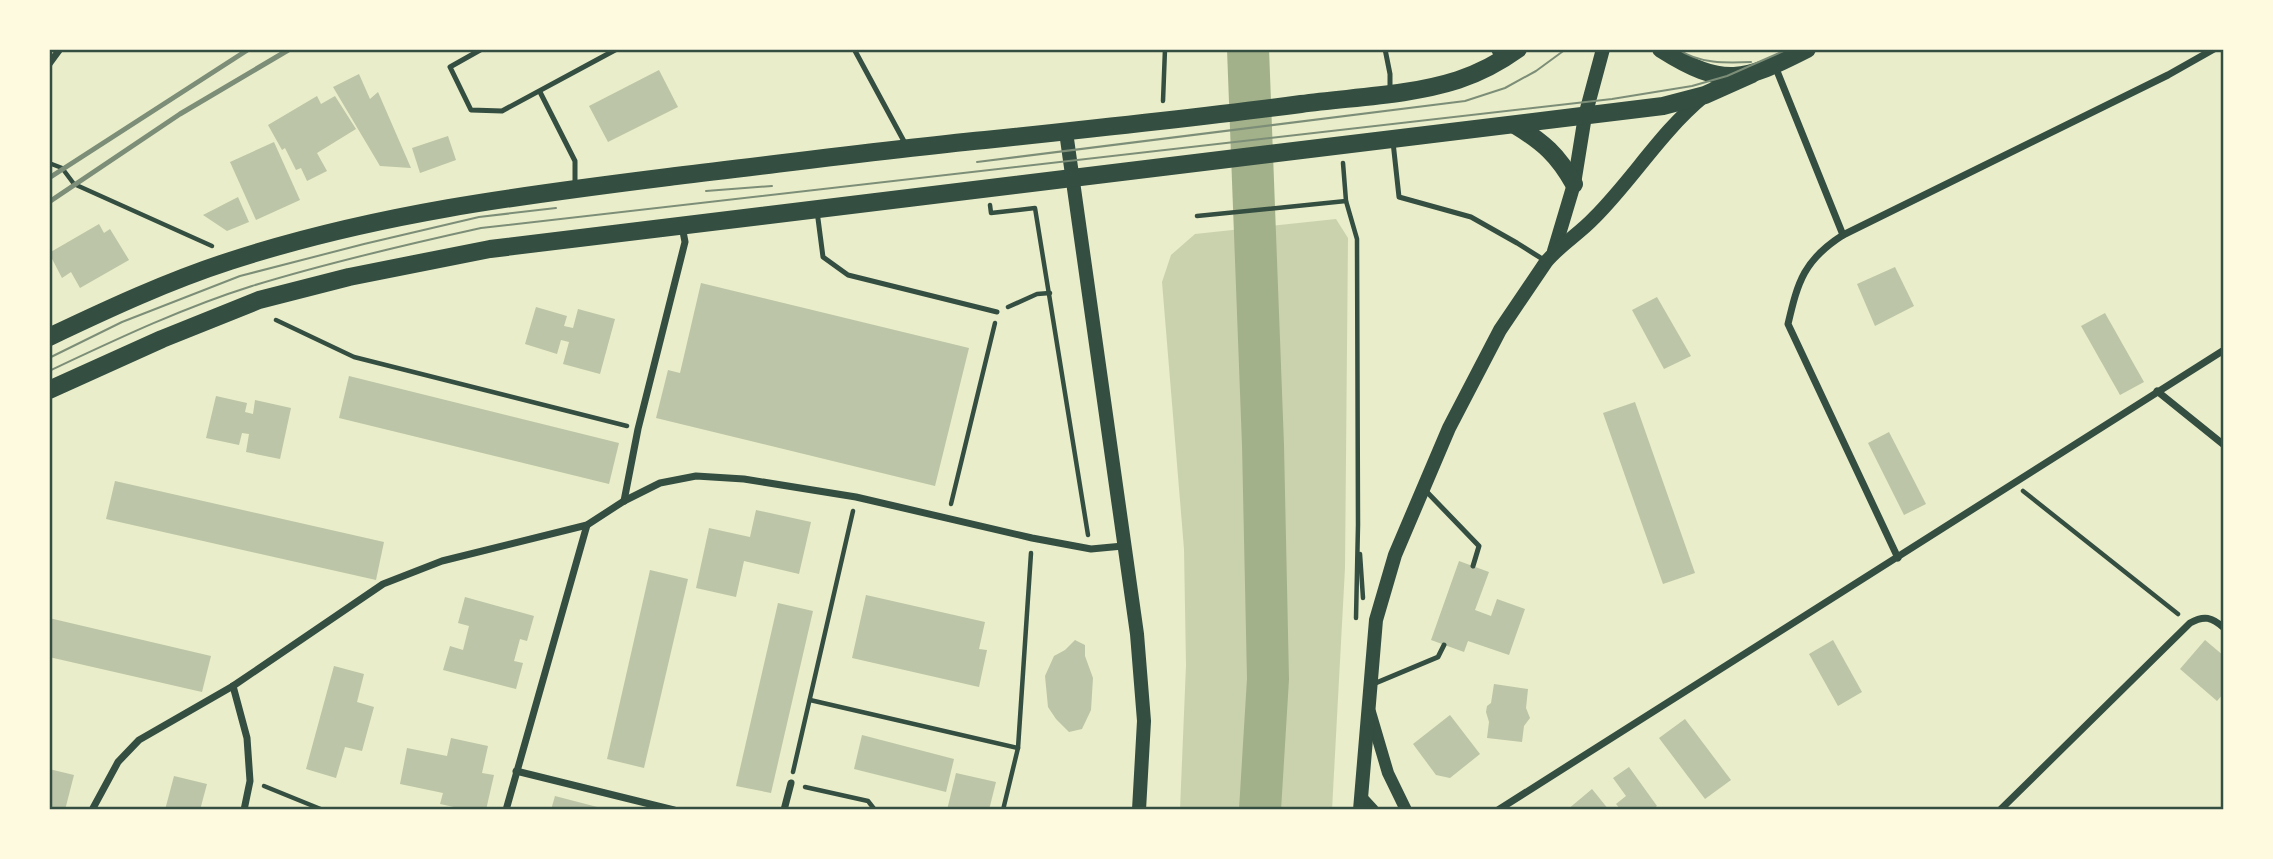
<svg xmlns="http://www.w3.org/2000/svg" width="2273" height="859" viewBox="0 0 2273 859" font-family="Ubuntu,sans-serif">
  <rect width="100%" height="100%" fill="#e9edc9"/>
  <path fill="#cad2ad" d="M1336 219 1348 238 1345 568 1332 810H1180L1186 665 1184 549 1162 282 1171 255 1195 234Z"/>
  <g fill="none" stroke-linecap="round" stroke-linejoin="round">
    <path stroke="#a3b18a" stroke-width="42" d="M1248 49 1263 445 1268 679 1260 810"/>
  </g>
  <g fill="#bcc5a7">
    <path d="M659 70 678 107 608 142 589 106Z"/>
    <path d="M359 74 370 99 378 92 411 168 380 166 333 87Z"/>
    <path d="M317 96 321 104 335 96 356 129 317 153 327 171 307 181 301 168 296 170 285 148 282 150 268 125Z"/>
    <path d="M448 136 456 160 420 173 412 148Z"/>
    <path d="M274 142 300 200 256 220 230 162Z"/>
    <path d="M238 197 249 222 227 231 203 215Z"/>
    <path d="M99 224 104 233 110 229 129 260 80 288 71 272 62 278 49 253Z"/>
    <path d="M1895 267 1914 306 1875 326 1857 284Z"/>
    <path d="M701 283 969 348 935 486 656 418 668 370 680 373Z"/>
    <path d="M1657 297 1691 356 1664 369 1632 310Z"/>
    <path d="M536 307 567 316 564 326 573 328 578 309 615 319 600 374 563 364 569 342 561 340 557 354 525 344Z"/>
    <path d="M2105 313 2144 382 2120 395 2081 326Z"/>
    <path d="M349 376 619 443 609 484 339 418Z"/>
    <path d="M216 396 247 403 245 412 253 414 255 400 291 408 280 459 246 452 249 434 242 433 239 445 206 438Z"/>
    <path d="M1635 402 1695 573 1663 584 1603 413Z"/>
    <path d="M1889 432 1926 504 1904 515 1868 443Z"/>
    <path d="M115 481 384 542 376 580 106 519Z"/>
    <path d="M756 510 811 522 799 574 744 561 736 597 696 588 709 528 750 537Z"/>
    <path d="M1459 561 1489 572 1475 610 1491 616 1497 599 1525 609 1509 655 1468 641 1464 652 1431 640Z"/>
    <path d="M650 570 688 579 644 768 607 759Z"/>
    <path d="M866 595 985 622 979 649 987 650 979 687 852 658Z"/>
    <path d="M465 597 534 616 527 641 520 639 514 661 523 663 516 689 443 670 450 646 463 650 469 626 458 623Z"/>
    <path d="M778 603 813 611 771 793 736 786Z"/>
    <path d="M49 618 211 656 202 692 49 657Z"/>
    <path d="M1075 640 1085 645V656L1093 678 1091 710 1082 729 1069 732 1056 719 1048 707 1045 676 1054 656 1065 650Z"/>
    <path d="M1833 640 1862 692 1838 706 1809 654Z"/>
    <path d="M2205 640 2224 656V693L2217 701 2180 669Z"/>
    <path d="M334 666 364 674 357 702 374 707 362 751 345 747 336 778 306 769Z"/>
    <path d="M1494 684 1528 689 1526 708 1530 718 1524 726 1522 742 1487 738 1489 722 1486 712 1487 706 1491 703Z"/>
    <path d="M1450 715 1480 754 1450 778 1436 775 1413 744Z"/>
    <path d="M1685 719 1731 780 1705 799 1659 738Z"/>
    <path d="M862 735 954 759 946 792 854 769Z"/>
    <path d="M451 738 488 746 482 773 494 775 486 810H468L440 804 443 793 400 784 407 748 447 756Z"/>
    <path d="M1629 767 1657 806 1652 810H1621L1616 804 1626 796 1613 778Z"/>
    <path d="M49 769 74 775 65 810 49 808Z"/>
    <path d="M956 773 996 782 989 810H947Z"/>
    <path d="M174 776 207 784 200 810H165Z"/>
    <path d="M1592 789 1609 810H1567Z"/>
    <path d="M555 796 605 809V810H551Z"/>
  </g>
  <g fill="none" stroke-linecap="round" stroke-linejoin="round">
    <g stroke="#344e41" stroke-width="4.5">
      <path d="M1163 101 1165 49"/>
      <path d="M49 163 62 168 74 184 212 246"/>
      <path d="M1343 163 1346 201 1357 239 1358 525 1356 618"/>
      <path d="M990 205 991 213 1035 208 1088 535"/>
      <path d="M1197 216 1346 201"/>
      <path d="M1008 307 1037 294 1050 293"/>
      <path d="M276 320 354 357 627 426"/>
      <path d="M2023 491 2178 614"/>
      <path d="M951 504 995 323"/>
      <path d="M1360 554 1363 598"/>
      <path d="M810 700 1018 748 1031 553"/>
      <path d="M793 772 853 511"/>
      <path d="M264 786 323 810"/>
      <path d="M805 787 868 801 875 810"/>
      <path d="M1003 810 1018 748"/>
    </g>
    <g stroke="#344e41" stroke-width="5">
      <path d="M482 49 450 67 471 110 502 111 617 49"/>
      <path d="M854 49 906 145"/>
      <path d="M1385 49 1390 74V91"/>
      <path d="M1493 49 1498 59"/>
      <path d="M540 92 575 161V185"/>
      <path d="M1393 142 1399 197 1471 217 1517 243 1544 260"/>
      <path d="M817 211 823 257 848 275 997 312"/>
      <path d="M1425 490 1479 546 1473 566"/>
      <path d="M1371 685 1438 657 1444 645"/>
    </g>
    <g stroke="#344e41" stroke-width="7">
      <path d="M49 64 60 49"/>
      <path d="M1775 66 1843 235C1804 260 1798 281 1788 324L1898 558"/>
      <path d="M1843 235 2168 75 2214 49"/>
      <path d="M2157 391 2224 445"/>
      <path d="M624 501 638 429 685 242 682 226"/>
      <path d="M233 686 247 738 250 781 244 810"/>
      <path d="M516 771 674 810"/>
      <path d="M92 810 118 762 139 740 233 686 383 584 442 561 587 525 624 501 660 483 696 476 744 479 856 497 1032 538 1091 549 1123 546"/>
      <path d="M506 810 587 525"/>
      <path d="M784 810 791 783"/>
      <path d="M1498 810 2224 350"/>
      <path d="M2000 810 2190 623C2204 615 2212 617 2224 628"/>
    </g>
    <g stroke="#344e41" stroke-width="12">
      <path d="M1370 712 1388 773 1406 810"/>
      <path d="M1361 797 1373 810"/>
    </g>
    <g stroke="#344e41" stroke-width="14">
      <path d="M1066 132 1137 634 1144 721 1139 810"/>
      <path d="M1554 251 1574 184 1585 116 1603 49"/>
      <path d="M1360 810 1376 620 1395 555 1449 428 1500 330 1546 262C1560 245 1579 234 1594 218 1633 179 1660 133 1703 97"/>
    </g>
    <g stroke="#344e41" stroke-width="18">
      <path d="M1661 49C1724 89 1744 81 1807 49"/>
      <path d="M1515 125C1543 142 1558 155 1574 184"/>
      <path d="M49 337C108 309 168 281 230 261 377 213 524 195 676 176 779 164 882 150 985 140 1090 129 1195 118 1301 104 1352 97 1408 96 1458 80 1479 73 1500 62 1518 49"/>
      <path d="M49 390 162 339 259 300 349 277 490 249 1663 106 1705 95 1752 74"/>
    </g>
    <g stroke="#7c8e77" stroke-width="2">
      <path d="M1678 49C1699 64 1726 63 1751 62"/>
      <path d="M977 162 1465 101 1505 88 1536 71 1566 49"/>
      <path d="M706 191 772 186"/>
      <path d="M49 358 122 322 240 276 364 244 479 217 556 208"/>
      <path d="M49 371C115 340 182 308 252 286 327 263 404 245 481 228L1612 99 1692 86 1727 76 1788 49"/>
    </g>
    <g stroke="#7c8e77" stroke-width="5">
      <path d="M49 178 249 49"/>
      <path d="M49 202 180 114 290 49"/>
    </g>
  </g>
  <rect width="2273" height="859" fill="none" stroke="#fefae0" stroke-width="102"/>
  <rect x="51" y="51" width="2171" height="757" fill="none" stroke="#344e41" stroke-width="2.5"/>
</svg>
